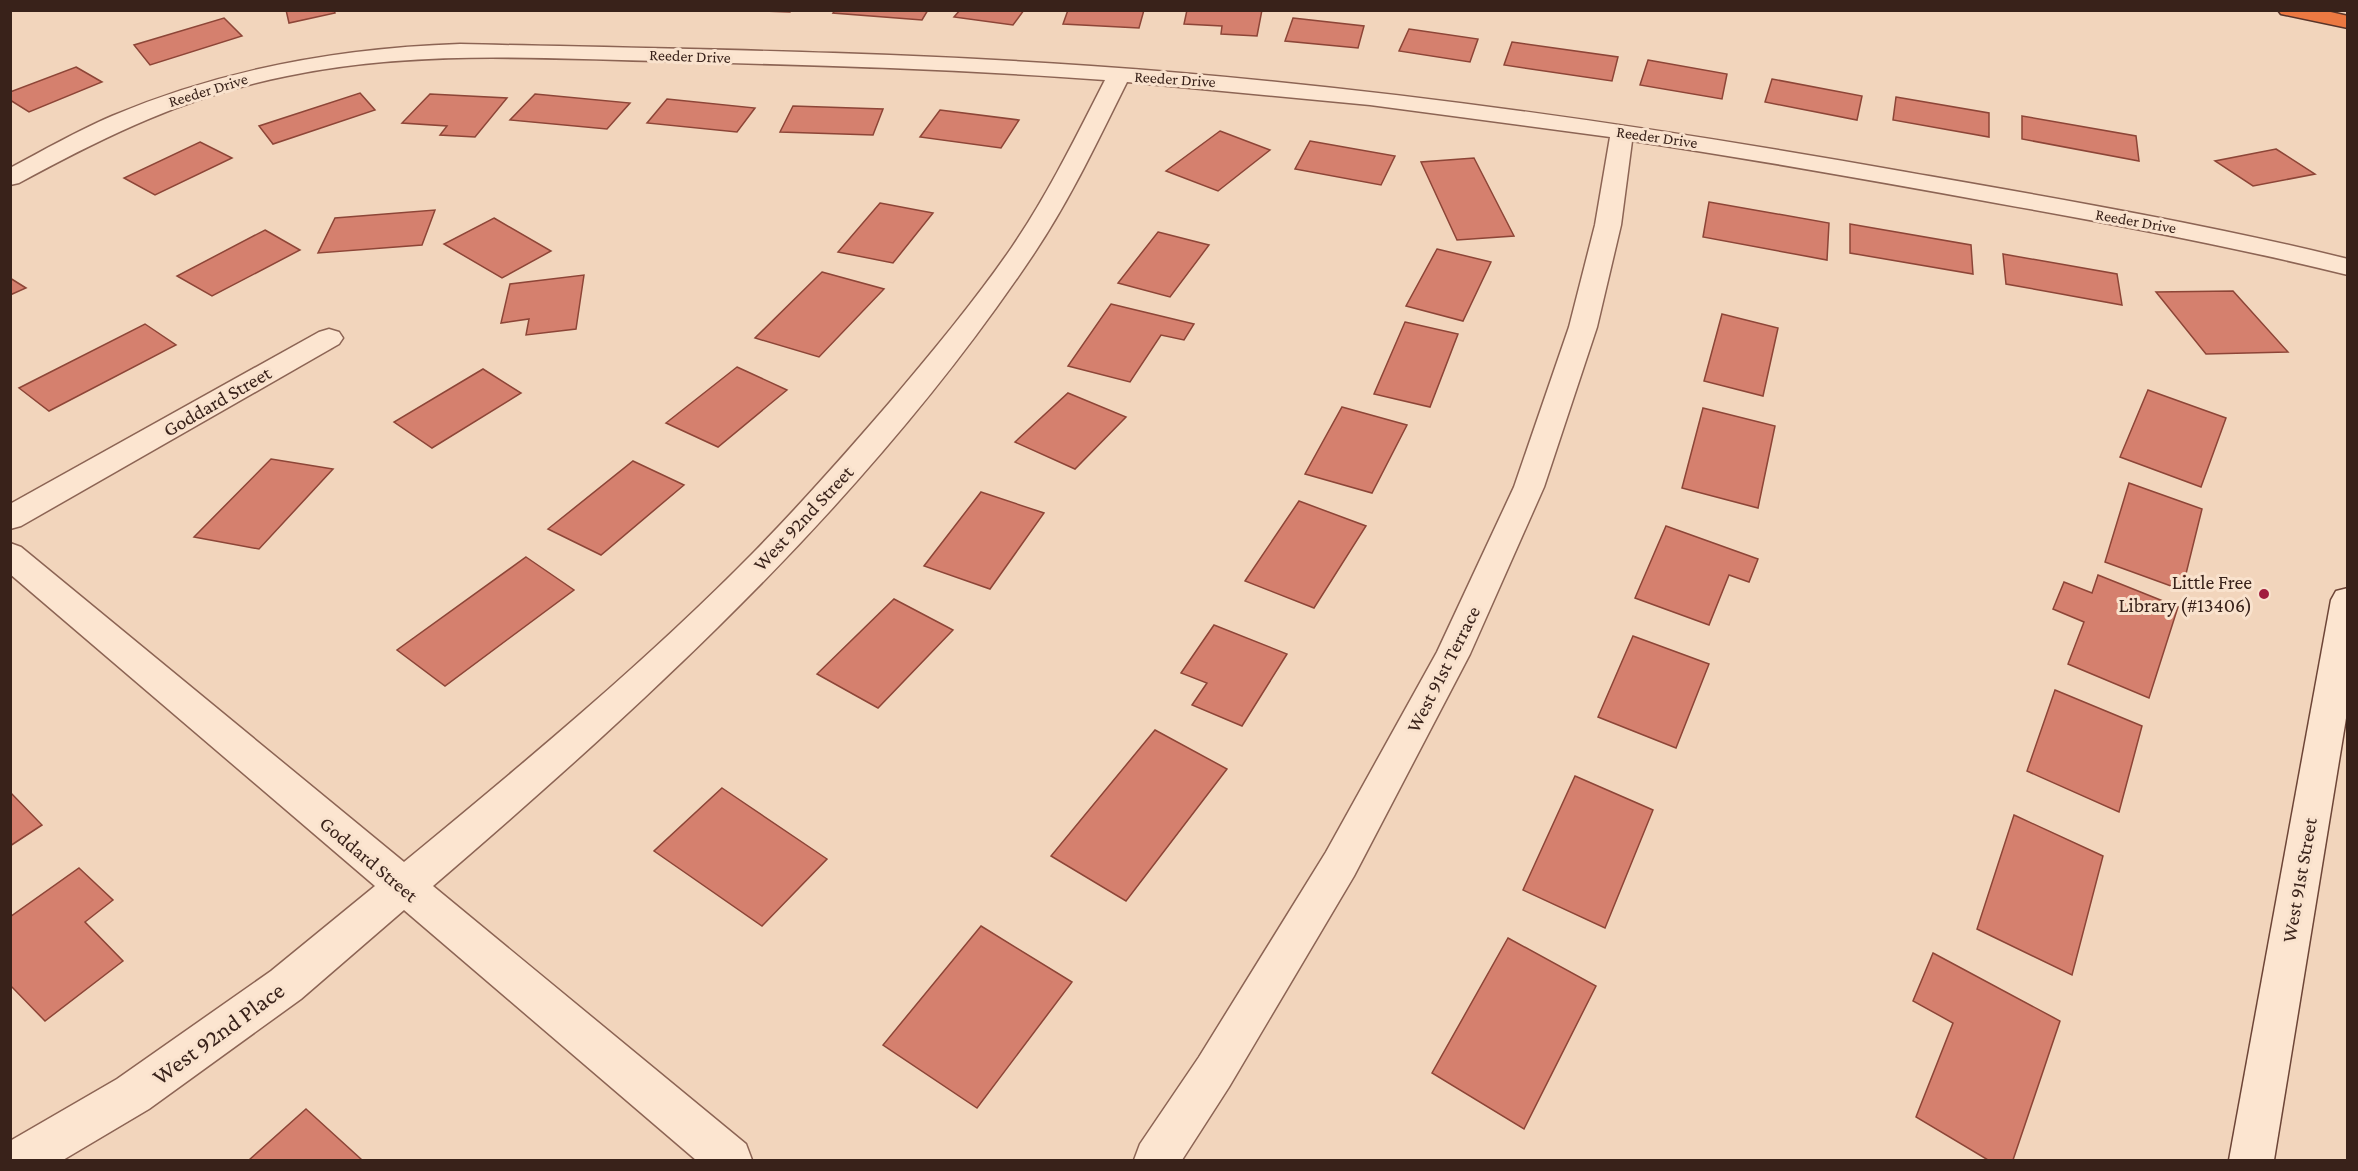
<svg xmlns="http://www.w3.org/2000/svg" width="2358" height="1171" viewBox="0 0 2358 1171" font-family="'Crimson Pro',serif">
  <rect width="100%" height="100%" fill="#f2d5bc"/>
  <g fill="#d5806e" stroke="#8d4537" stroke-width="1.5">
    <path d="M286 10H334L335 13 289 23Z"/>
    <path d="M734 10H791L790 12Z"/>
    <path d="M835 10H928L922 20 833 13Z"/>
    <path d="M960 10H1024L1013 25 954 17Z"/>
    <path d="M1068 10H1144L1139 28 1063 24Z"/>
    <path d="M1187 10H1262L1257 36 1221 34 1222 26 1184 24Z"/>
    <path d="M224 18 242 36 150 65 134 45Z"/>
    <path d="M1293 18 1364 26 1358 48 1285 41Z"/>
    <path d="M1409 29 1478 39 1470 62 1399 51Z"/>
    <path d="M1512 42 1618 57 1612 81 1504 65Z"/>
    <path d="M1648 60 1727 74 1722 99 1640 85Z"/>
    <path d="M76 67 102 82 29 112 10 100V92Z"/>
    <path d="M1772 79 1862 96 1857 120 1765 102Z"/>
    <path d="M360 93 375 110 273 144 259 126Z"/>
    <path d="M430 94 507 98 475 137 440 135 447 126 402 123Z"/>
    <path d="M535 94 630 103 607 129 510 120Z"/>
    <path d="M1896 97 1989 113V137L1893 120Z"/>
    <path d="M667 99 755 108 737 132 647 123Z"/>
    <path d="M793 106 883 109 873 135 780 132Z"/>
    <path d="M940 110 1019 120 1001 148 920 137Z"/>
    <path d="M2022 116 2136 136 2139 161 2022 139Z"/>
    <path d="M1220 131 1270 150 1218 191 1166 171Z"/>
    <path d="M1310 141 1395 156 1381 185 1295 169Z"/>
    <path d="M200 142 232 158 155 195 124 178Z"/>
    <path d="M2276 149 2315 174 2253 186 2215 161Z"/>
    <path d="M1474 158 1514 236 1457 240 1421 162Z"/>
    <path d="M1709 202 1829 223 1827 260 1703 237Z"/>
    <path d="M880 203 933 213 893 263 838 252Z"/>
    <path d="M435 210 422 245 318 253 335 218Z"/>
    <path d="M494 218 551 251 502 278 444 244Z"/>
    <path d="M1850 224 1971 245 1973 274 1850 253Z"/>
    <path d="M265 230 300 250 212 296 177 276Z"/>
    <path d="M1158 232 1209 245 1170 297 1118 283Z"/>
    <path d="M1437 249 1491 262 1463 321 1406 306Z"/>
    <path d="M2003 254 2117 274 2122 305 2006 284Z"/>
    <path d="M822 272 884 289 819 357 755 338Z"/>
    <path d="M584 275 576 329 526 335 529 319 501 323 510 284Z"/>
    <path d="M10 278 26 288 10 295Z"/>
    <path d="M2233 291 2288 352 2206 354 2156 292Z"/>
    <path d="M1111 304 1194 324 1184 340 1161 335 1130 382 1068 366Z"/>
    <path d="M1722 314 1778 328 1763 396 1704 381Z"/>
    <path d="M1405 322 1458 334 1430 407 1374 394Z"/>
    <path d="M145 324 176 345 49 411 19 388Z"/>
    <path d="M737 367 787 390 718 447 666 423Z"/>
    <path d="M483 369 521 393 432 448 394 422Z"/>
    <path d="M2148 390 2226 418 2201 487 2120 457Z"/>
    <path d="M1068 393 1126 417 1075 469 1015 442Z"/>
    <path d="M1342 407 1407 425 1372 493 1305 474Z"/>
    <path d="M1703 408 1775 426 1758 508 1682 488Z"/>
    <path d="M271 459 333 469 259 549 194 537Z"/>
    <path d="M633 461 684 485 601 555 548 529Z"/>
    <path d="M2129 483 2202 509 2182 590 2105 562Z"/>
    <path d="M981 492 1044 513 990 589 924 566Z"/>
    <path d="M1299 501 1366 526 1314 608 1245 581Z"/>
    <path d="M1666 526 1758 559 1749 582 1729 575 1709 625 1635 598Z"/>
    <path d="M526 557 574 590 445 686 397 650Z"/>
    <path d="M2098 575 2178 607 2149 698 2068 664 2084 622 2053 609 2064 582 2092 593Z"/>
    <path d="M894 599 953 630 878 708 817 674Z"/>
    <path d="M1214 625 1287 654 1242 726 1192 705 1207 683 1181 673Z"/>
    <path d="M1633 636 1709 664 1676 748 1598 717Z"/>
    <path d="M2055 690 2142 726 2119 812 2027 771Z"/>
    <path d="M1155 730 1227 769 1126 901 1051 856Z"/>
    <path d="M1575 776 1653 810 1605 928 1523 890Z"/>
    <path d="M722 788 827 859 762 926 654 851Z"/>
    <path d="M10 792 42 825 10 846Z"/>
    <path d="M2014 815 2103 856 2072 975 1977 929Z"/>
    <path d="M79 868 113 900 85 922 123 961 45 1021 10 985V917Z"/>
    <path d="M981 926 1072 982 977 1108 883 1045Z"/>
    <path d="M1508 938 1596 986 1524 1129 1432 1073Z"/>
    <path d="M1933 953 2060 1021 2013 1160H1988L1916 1117 1953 1023 1913 1001Z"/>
    <path d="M306 1109 362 1160H249Z"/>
  </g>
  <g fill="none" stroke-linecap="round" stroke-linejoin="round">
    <g stroke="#8c6454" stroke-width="3">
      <g id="street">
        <path d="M460 44C670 49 881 51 1091 66 1365 85 1636 124 1906 172 2054 198 2202 223 2348 259V275C2231 246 2114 224 1996 203 1875 181 1754 159 1632 141L1621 225 1597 327 1544 487 1470 654 1354 876 1229 1087 1182 1160H1134L1140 1144 1199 1057 1326 852 1437 652 1514 487 1569 327 1595 225 1610 137 1370 105 1127 82C1098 140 1071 198 1035 252 872 496 654 696 433 886L746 1144 752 1160H696L404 910 301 999 149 1109 63 1160H10V1141L117 1079 271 971 375 886 10 574V543L21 547 404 862C524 763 645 663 754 552 801 504 846 453 890 402 932 352 975 301 1012 247 1048 194 1076 137 1105 80 957 69 808 65 659 61 534 58 410 50 287 76 187 96 107 135 19 183L10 185V168C44 150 77 131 112 116 223 69 340 48 460 44Z"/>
        <path d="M329 329 339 332 343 338 339 344 21 526 10 529V504L319 332Z"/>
      </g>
    </g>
    <g stroke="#6d4537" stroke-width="3">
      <path id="secondary" d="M2348 588V706L2274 1160H2229L2331 600 2336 591Z"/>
    </g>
    <g stroke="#593429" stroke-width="3">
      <path id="highway" d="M2278 10H2322L2348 16V28L2281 14Z"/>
    </g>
    <use href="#street" fill="#fce5d0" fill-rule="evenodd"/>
    <use href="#secondary" fill="#fce5d0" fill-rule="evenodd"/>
    <use href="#highway" fill="#ec7942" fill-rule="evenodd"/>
  </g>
  <circle fill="#a11d3e" stroke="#f9e2cd" stroke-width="2" cx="2264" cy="594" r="6"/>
  <g text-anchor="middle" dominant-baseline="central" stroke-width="6" stroke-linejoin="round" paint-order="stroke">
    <g font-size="16" fill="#39221a" stroke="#f9e2cd">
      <text transform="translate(690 56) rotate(2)">Reeder Drive</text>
      <text transform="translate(1175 79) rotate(4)">Reeder Drive</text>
      <text transform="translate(208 90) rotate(-17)">Reeder Drive</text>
      <text transform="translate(1657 137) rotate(8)">Reeder Drive</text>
      <text transform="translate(2136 221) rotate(10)">Reeder Drive</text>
    </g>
    <g font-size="20" fill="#39221a" stroke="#f9e2cd">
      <text transform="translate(217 401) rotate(-30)">Goddard Street</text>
      <text transform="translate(803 518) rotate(-47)">West 92nd Street</text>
      <text transform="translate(1443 669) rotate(-63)">West 91st Terrace</text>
      <text transform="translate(369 859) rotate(40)">Goddard Street</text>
      <text transform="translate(2299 880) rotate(-80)">West 91st Street</text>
    </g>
    <g font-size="20" fill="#39221a" stroke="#f9e2cd" text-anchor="end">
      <text x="2252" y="582">Little Free<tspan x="2252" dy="23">Library (#13406)</tspan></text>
    </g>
    <g font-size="24" fill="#39221a" stroke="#f9e2cd">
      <text transform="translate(218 1033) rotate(-36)">West 92nd Place</text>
    </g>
  </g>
  <rect width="2358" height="1171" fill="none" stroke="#39221a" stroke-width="24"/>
</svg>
